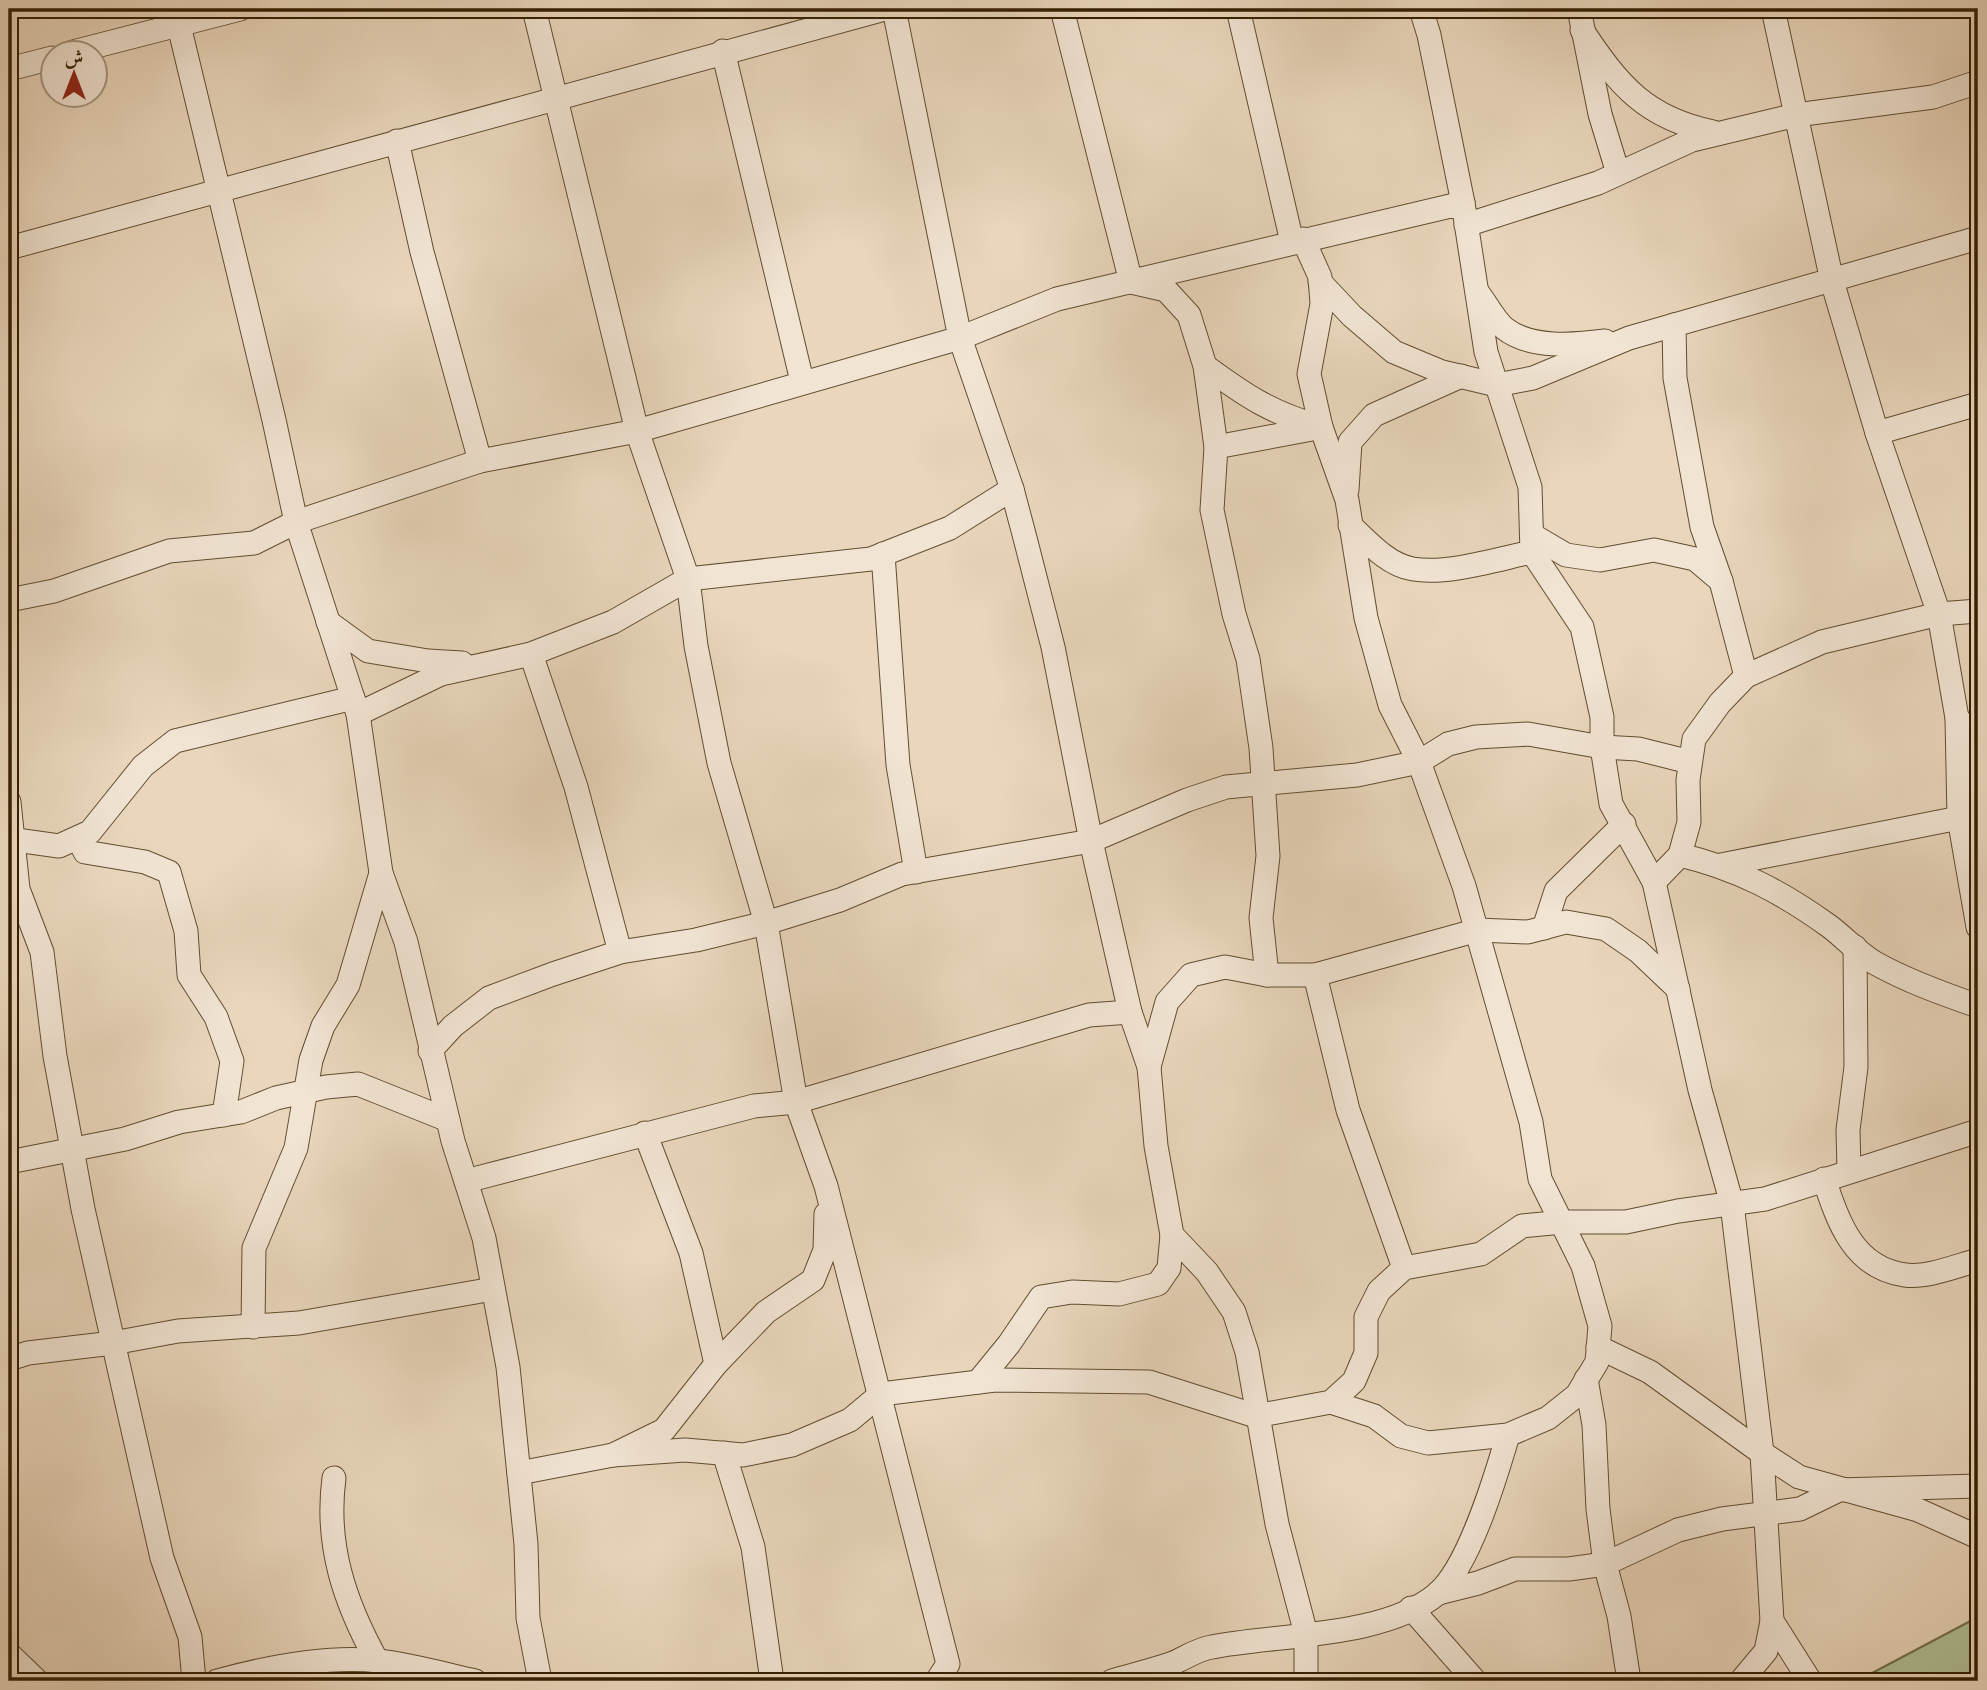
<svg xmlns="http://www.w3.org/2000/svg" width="1987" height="1690" viewBox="0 0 1987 1690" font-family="'Old Standard TT',Amiri,serif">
  <rect width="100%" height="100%" fill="#e9d6bc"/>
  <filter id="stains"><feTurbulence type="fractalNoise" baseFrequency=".00286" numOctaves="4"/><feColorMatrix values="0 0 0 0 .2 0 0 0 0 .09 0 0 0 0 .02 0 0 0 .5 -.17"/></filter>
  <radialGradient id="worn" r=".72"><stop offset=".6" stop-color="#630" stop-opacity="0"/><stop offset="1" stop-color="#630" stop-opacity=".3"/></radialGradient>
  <path fill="#b0bf96" stroke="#726f4c" stroke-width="2" d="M1978 1617V1681H1857Z"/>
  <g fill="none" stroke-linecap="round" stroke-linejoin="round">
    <g stroke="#614d30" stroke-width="25">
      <g id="street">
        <path d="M175 9 274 420 296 522 358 714 381 873 406 942 453 1141 484 1238 508 1367 526 1544 528 1618 540 1681"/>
        <path d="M534 9 637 431 688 579 696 646 719 763 766 923 796 1102 826 1186 948 1664 937 1681"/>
        <path d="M894 9 960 338 1012 489 1025 538 1053 647 1091 841 1130 1012 1149 1067 1156 1146 1172 1235 1207 1272 1234 1312 1247 1352 1277 1524 1306 1634V1681"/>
        <path d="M1062 9 1131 282 1166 290 1189 315 1205 366 1216 447 1212 510 1234 614 1248 659 1261 748 1268 856 1261 918 1267 975"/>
        <path d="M1238 9 1292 242"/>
        <path d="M1421 9 1429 35 1463 203"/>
        <path d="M1579 9 1600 114 1618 173"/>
        <path d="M1773 9 1832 281 1877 433 1939 614 1957 718 1959 818 1978 927"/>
        <path d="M1582 30C1619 86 1646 118 1713 132"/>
        <path d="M723 51 802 381"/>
        <path d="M73 52 240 9"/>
        <path d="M9 69 52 58"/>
        <path d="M397 141 422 252 480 461"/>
        <path d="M1466 225 1598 183 1692 140 1796 115 1933 97 1978 82"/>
        <path d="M1303 239 1320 277 1322 304 1309 374 1321 427 1347 500 1366 618 1390 705 1419 762 1464 886 1531 1122 1540 1179 1583 1266 1600 1326 1597 1362 1577 1395 1548 1418 1508 1435 1428 1443 1401 1436 1374 1416 1331 1402"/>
        <path d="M9 248 885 9"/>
        <path d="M1320 282 1352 316 1394 352 1442 372 1497 385 1533 378 1629 338 1978 238"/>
        <path d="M1478 293C1486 303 1494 319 1504 328 1530 349 1575 345 1605 341"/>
        <path d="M1674 325 1675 378 1702 527 1721 581 1746 676"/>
        <path d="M1205 366C1246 396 1271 413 1321 427"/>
        <path d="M1877 433 1978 404"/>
        <path d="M1216 447 1312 429"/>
        <path d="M1347 490 1350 442 1374 415 1461 376"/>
        <path d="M1350 525C1368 542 1388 565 1413 569 1447 575 1498 559 1532 552"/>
        <path d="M1532 535 1566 555 1600 560 1654 550 1695 559 1721 581"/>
        <path d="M883 554 898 765 916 872"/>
        <path d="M9 600 54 591 169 551 254 543 296 522 480 461 637 431 960 338 1057 299 1463 203 1486 352 1530 487 1532 552 1582 627 1602 717V747L1611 804 1654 882 1700 1090 1732 1204 1762 1453 1799 1477 1918 1510 1978 1537"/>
        <path d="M328 622 368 651 428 661 462 663"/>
        <path d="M531 654 576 787 620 952"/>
        <path d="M358 714 441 674 531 654 613 622 688 579 871 559 950 528 1012 489"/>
        <path d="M1957 718 1978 740"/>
        <path d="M9 802 18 889 42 952 55 1056 83 1209 162 1558 190 1637 194 1681"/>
        <path d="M78 838 85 852 145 862 169 872 186 931 189 975 216 1017 232 1061 224 1115"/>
        <path d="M9 839 59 846 90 832 143 766 175 741 353 698"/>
        <path d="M1680 855C1736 868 1782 892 1829 926 1844 937 1858 953 1875 963 1907 981 1943 994 1978 1006"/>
        <path d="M1721 865 1959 818"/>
        <path d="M1654 882 1680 855 1689 822 1688 780 1694 739 1720 703 1746 676 1822 642 1939 614 1978 611"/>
        <path d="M1544 928 1556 891 1624 824"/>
        <path d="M1315 975 1348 1110 1404 1268"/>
        <path d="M430 1051 453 1026 489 998 553 974 620 952 696 940 766 923 840 900 902 874 1091 841 1187 800 1226 787 1357 775 1419 762 1448 744 1476 737 1528 734 1602 747 1638 749 1690 762"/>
        <path d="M1149 1067 1167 1002 1191 975 1225 967 1267 975H1315L1478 930 1528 932 1566 922 1606 929 1638 951 1678 989"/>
        <path d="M645 1133 691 1253 716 1364"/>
        <path d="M9 1162 125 1139 179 1122 241 1112 276 1098 326 1087 358 1084 448 1120"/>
        <path d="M1849 1171 1848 1130 1856 1067 1855 947"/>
        <path d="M1824 1179C1838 1221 1853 1268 1905 1275 1927 1278 1956 1266 1978 1260"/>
        <path d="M466 1181 754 1106 796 1102 1089 1015 1130 1012"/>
        <path d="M253 1327 254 1248 296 1148 311 1060 323 1026 348 985 381 873"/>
        <path d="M1598 1347 1650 1372 1762 1453 1772 1621 1766 1651 1741 1681"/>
        <path d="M9 1359 28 1353 113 1343 178 1331 299 1323 493 1289"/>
        <path d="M1586 1379 1594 1425 1598 1509 1605 1564 1619 1616 1629 1681"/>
        <path d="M978 1382 1009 1344 1041 1297 1072 1292 1119 1294 1158 1284 1169 1268 1172 1235"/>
        <path d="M724 1453 753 1547 772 1681"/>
        <path d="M613 1455 685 1450 743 1455 792 1445 850 1420 881 1394 995 1380 1149 1382 1256 1416 1331 1402 1354 1381 1366 1353V1317L1379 1291 1404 1268 1481 1254 1522 1226 1563 1222H1626L1678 1211 1765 1199 1978 1131"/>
        <path d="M519 1473 613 1455 664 1430 716 1364 766 1312 813 1280 825 1250 826 1214"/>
        <path d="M334 1478C325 1546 345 1603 377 1661"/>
        <path d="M1438 1593 1478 1583 1515 1569H1569L1605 1564 1678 1530 1722 1519 1800 1509 1839 1490 1978 1486"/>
        <path d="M1411 1608 1475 1681"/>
        <path d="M1772 1621 1810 1681"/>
        <path d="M9 1654 37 1681"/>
        <path d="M217 1681C265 1668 329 1655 379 1661 411 1665 444 1674 475 1681"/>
        <path d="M1112 1681C1132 1675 1153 1670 1173 1663 1185 1658 1198 1649 1212 1647 1277 1634 1384 1638 1437 1594 1469 1567 1496 1476 1508 1435"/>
      </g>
    </g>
    <use href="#street" stroke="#f1e4d3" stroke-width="23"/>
  </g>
  <rect width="1987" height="1690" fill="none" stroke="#e9d6bc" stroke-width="35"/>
  <rect x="10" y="10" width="1966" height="1669" fill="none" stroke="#341f02" stroke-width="3.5"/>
  <rect x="18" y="18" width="1952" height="1655" fill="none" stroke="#341f02" stroke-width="2"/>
  <g transform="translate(74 74)"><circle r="33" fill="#f1e4d3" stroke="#a5957f" stroke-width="2"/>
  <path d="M0-5L12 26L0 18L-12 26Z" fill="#8f2418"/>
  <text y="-10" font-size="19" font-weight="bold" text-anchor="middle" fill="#341f02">ش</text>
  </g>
  <rect width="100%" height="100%" filter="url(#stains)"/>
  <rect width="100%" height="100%" fill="url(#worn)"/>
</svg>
